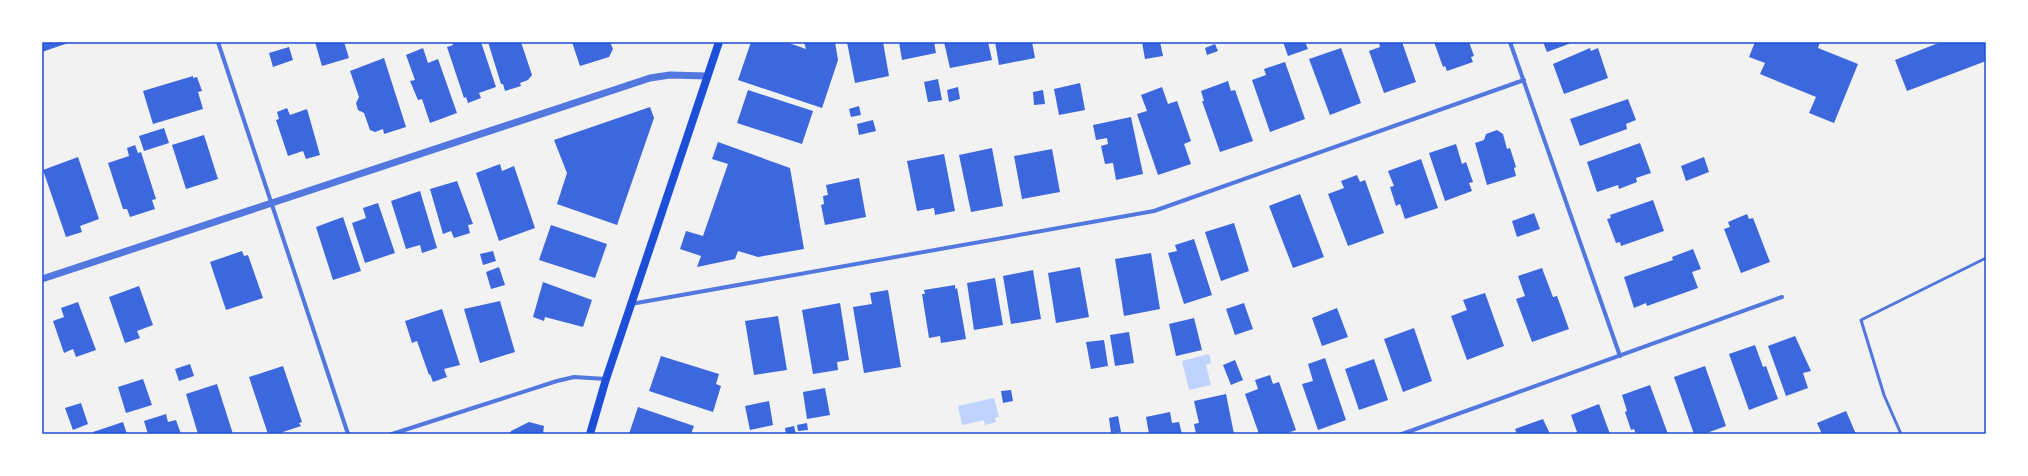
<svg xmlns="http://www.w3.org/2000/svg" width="2028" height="476" viewBox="0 0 2028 476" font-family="'Fira Sans Condensed',sans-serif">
  <rect width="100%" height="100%" fill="#f2f2f2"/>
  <g fill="#bfd3fe">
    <path d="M1209 354 1211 363 1206 365 1211 385 1189 390 1182 361Z"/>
    <path d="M994 398 999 417 995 418 996 422 985 425 984 420 962 425 958 406Z"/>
  </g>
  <g fill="#3d67dc">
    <path d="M42 42H71L42 52Z"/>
    <path d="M315 42H344L349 58 322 66Z"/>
    <path d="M452 42H481L496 87 479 93 481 98 468 103 466 97 464 98 447 47 453 45Z"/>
    <path d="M488 42H521L532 75 528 80 520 83 521 86 505 91 503 84H501Z"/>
    <path d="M572 42H610L613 49 609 57 580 66Z"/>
    <path d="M751 42H786L806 49 804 42H835L838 60 822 108 738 80Z"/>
    <path d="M847 42H883L889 76 855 83Z"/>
    <path d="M899 42H934L936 53 902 60Z"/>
    <path d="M944 42H988L992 60 950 68Z"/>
    <path d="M995 42H1032L1035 58 999 65Z"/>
    <path d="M1142 42H1160L1163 56 1145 59Z"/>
    <path d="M1283 42H1305L1308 49 1288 56Z"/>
    <path d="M1379 42H1402L1416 82 1384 93 1369 51 1380 47Z"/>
    <path d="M1434 42H1469L1474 56 1471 57 1473 62 1447 71 1445 66 1443 67Z"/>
    <path d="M1543 42H1574L1547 52Z"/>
    <path d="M1755 42H1820L1818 48 1858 64 1834 123 1809 113 1816 97 1760 74 1765 63 1749 57Z"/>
    <path d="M1941 42H1986V61L1907 91 1895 60Z"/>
    <path d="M1215 44 1218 51 1207 55 1205 48Z"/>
    <path d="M289 47 293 60 273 67 269 53Z"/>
    <path d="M423 48 428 63 438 59 457 113 430 123 422 99 418 100 410 81 415 80 406 55Z"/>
    <path d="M1341 48 1361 103 1330 115 1309 59Z"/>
    <path d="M1590 48 1591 51 1598 48 1608 78 1564 94 1553 64Z"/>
    <path d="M384 58 406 127 384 134 383 129 375 132 370 130 364 113 358 110 356 103 359 97 350 71Z"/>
    <path d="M1285 62 1305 119 1270 132 1252 80 1266 75 1264 69Z"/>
    <path d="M193 76V78L197 77 202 91 198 92 203 109 153 124 143 91Z"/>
    <path d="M938 79 942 100 928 102 924 82Z"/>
    <path d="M1228 81 1231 91 1235 90 1253 141 1220 152 1202 101H1204L1201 91Z"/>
    <path d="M1080 83 1085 110 1059 115 1054 89Z"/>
    <path d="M958 87 960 99 949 102 947 90Z"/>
    <path d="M1162 87 1168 104 1177 101 1191 141 1184 144 1191 164 1158 175 1137 114 1147 111 1141 95Z"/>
    <path d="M748 90 813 111 802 144 737 123Z"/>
    <path d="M1043 90 1045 104 1034 105 1033 92Z"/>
    <path d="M1628 99 1636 120 1626 124 1627 129 1580 146 1570 119Z"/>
    <path d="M859 106 861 115 851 117 849 109Z"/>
    <path d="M650 107 654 118 617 225 557 204 567 173 554 140Z"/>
    <path d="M287 108 290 115 307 109 320 155 306 159 303 151 288 156 276 120 279 119 277 112Z"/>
    <path d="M1131 117 1143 174 1116 180 1113 163 1105 164 1101 146 1108 144 1107 138 1096 140 1093 125Z"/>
    <path d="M873 120 876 131 859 135 857 124Z"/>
    <path d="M164 128 169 143 144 151 139 136Z"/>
    <path d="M1497 130 1503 134 1507 149 1510 148 1516 167 1514 168 1516 176 1487 185 1475 143 1484 140 1486 134Z"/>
    <path d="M204 135 218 179 186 189 172 145Z"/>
    <path d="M718 142 790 168 804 249 758 257 738 251 735 259 697 267 701 256 680 249 686 231 703 236 728 164 712 159Z"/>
    <path d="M1640 143 1651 173 1636 178 1637 182 1619 189 1618 185 1597 192 1587 162Z"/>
    <path d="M1456 144 1462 164 1466 162 1473 182 1469 183 1472 191 1445 201 1429 153Z"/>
    <path d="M135 145 138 153 141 152 156 199 152 200 155 209 130 217 127 209H123L108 163 129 156 127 148Z"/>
    <path d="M992 148 1003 206 971 212 959 155Z"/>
    <path d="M1052 149 1060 192 1022 199 1014 156Z"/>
    <path d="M944 154 955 211 935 215 934 208 917 211 907 161Z"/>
    <path d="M78 157 99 219 80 226 82 232 66 237 43 170Z"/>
    <path d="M1704 157 1709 172 1686 181 1681 166Z"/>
    <path d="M1421 159 1438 208 1405 219 1400 204 1396 206 1390 187 1394 186 1388 171Z"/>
    <path d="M500 164 502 171 514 166 535 228 499 241 476 173Z"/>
    <path d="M1357 175 1360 182 1365 180 1384 233 1348 246 1328 194 1344 188 1341 181Z"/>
    <path d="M859 178 866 217 825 225 821 205 824 204 823 196 828 195 826 185Z"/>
    <path d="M457 181 473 224 468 225 470 233 454 238 451 231 443 234 430 189Z"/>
    <path d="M420 191 437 248 422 253 420 245 406 249 391 201Z"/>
    <path d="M1300 194 1324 257 1293 268 1269 206Z"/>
    <path d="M1653 200 1664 231 1621 246 1620 242 1616 243 1607 219 1611 218 1610 215Z"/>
    <path d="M378 203 395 253 365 263 352 223 366 218 363 208Z"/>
    <path d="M1534 213 1540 229 1517 237 1512 221Z"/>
    <path d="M1747 214 1749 219 1753 218 1770 262 1741 273 1724 229 1730 227 1728 222Z"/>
    <path d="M343 217 361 271 333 280 316 227Z"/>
    <path d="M1234 223 1249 271 1221 281 1205 232Z"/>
    <path d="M551 225 607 244 595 278 539 260Z"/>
    <path d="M1194 239 1212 295 1184 304 1168 253 1177 251 1175 245Z"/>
    <path d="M1693 249 1701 269 1692 272 1698 288 1647 306 1646 303 1634 308 1624 277 1673 260 1672 257Z"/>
    <path d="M242 251 244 256 248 255 263 298 226 310 210 262Z"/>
    <path d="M493 251 496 261 483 265 480 254Z"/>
    <path d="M1151 253 1160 309 1124 316 1115 259Z"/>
    <path d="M499 267 505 285 491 289 486 272Z"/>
    <path d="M1080 267 1089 317 1056 323 1048 273Z"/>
    <path d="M1542 268 1553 297 1557 296 1569 329 1532 342 1516 299 1525 296 1518 276Z"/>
    <path d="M1033 270 1041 319 1011 324 1003 276Z"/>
    <path d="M995 278 1003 325 974 330 967 283Z"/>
    <path d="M543 282 592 300 583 327 545 317 544 321 533 317Z"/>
    <path d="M955 285V289L957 288 966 339 941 343 940 336 929 338 922 294H925L924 290Z"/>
    <path d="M139 286 153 325 137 331 140 338 125 343 109 297Z"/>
    <path d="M888 290 901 367 864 373 853 307 872 304 870 293Z"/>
    <path d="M1485 293 1504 346 1467 360 1451 316 1467 310 1463 300Z"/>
    <path d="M500 301 515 352 480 363 464 309Z"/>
    <path d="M78 302 96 350 76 357 73 349 64 353 53 321 64 317 61 308Z"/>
    <path d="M840 303 849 360 837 362 838 370 813 374 802 310Z"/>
    <path d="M1244 303 1253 329 1235 335 1226 309Z"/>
    <path d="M1337 308 1348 337 1322 346 1312 318Z"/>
    <path d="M442 309 460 365 444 369 447 377 433 382 430 374 429 375 417 341 412 343 405 321Z"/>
    <path d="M778 316 787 370 754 375 745 321Z"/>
    <path d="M1194 318 1202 350 1176 356 1169 324Z"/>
    <path d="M1414 328 1432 381 1403 392 1384 339Z"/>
    <path d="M1129 332 1134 363 1115 366 1110 335Z"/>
    <path d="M1795 336 1811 371 1803 373 1808 388 1786 396 1768 346Z"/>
    <path d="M1104 340 1108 366 1091 369 1086 342Z"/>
    <path d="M1755 345 1763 367 1766 366 1778 399 1749 410 1729 354Z"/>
    <path d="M661 356 719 374 716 384 721 386 713 412 649 391Z"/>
    <path d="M1325 358 1346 420 1318 430 1302 384 1313 381 1308 364Z"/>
    <path d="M1374 359 1388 400 1359 410 1345 369Z"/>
    <path d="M1235 360 1243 380 1231 385 1223 365Z"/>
    <path d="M190 364 194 376 179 381 175 369Z"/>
    <path d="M283 366 302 422 299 423 301 426 277 434H268L249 377Z"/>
    <path d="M1705 366 1726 426 1704 434H1694L1674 377Z"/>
    <path d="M1270 375 1273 384 1279 382 1296 430 1285 434H1259L1245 394 1258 389 1255 380Z"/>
    <path d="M143 379 152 405 126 413 118 387Z"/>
    <path d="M217 384 233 434H198L186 394Z"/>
    <path d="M1650 385 1668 434H1636L1634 429 1631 430 1625 412 1627 411 1622 395Z"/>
    <path d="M825 388 830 415 807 419 803 392Z"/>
    <path d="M1011 390 1013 401 1003 403 1001 391Z"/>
    <path d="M1226 394 1234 434H1196L1194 424 1199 423 1194 401Z"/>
    <path d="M769 401 773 425 750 430 745 406Z"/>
    <path d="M81 403 88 424 73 430 65 408Z"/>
    <path d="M1599 404 1610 434H1574L1577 432 1571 415Z"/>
    <path d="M638 407 694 426 691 434H629Z"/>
    <path d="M1846 411 1856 434H1822L1817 423Z"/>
    <path d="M1170 412 1172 423 1179 422 1182 434H1149L1146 417Z"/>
    <path d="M166 414 168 422 176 420 181 434H148L144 421Z"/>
    <path d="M1118 416 1121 432 1111 433 1109 418Z"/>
    <path d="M1543 419 1550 434H1517L1515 429Z"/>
    <path d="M123 422 127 434H93V432Z"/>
    <path d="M529 422 544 426 543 434H510L511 431Z"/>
    <path d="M807 423 808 430 798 431 797 425Z"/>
    <path d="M794 426 796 434H786L785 428Z"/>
  </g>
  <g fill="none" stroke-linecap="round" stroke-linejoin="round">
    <path stroke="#5277de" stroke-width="3" d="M1901 434 1884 395 1861 320 1986 258"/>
    <g stroke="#5277de" stroke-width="4">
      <path d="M218 42 348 434"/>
      <path d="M1510 42 1620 356"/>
      <path d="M631 304 1154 211 1524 80"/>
      <path d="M392 434 557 381 574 377 606 379"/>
      <path d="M1402 434 1782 297"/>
    </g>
    <path stroke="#5277de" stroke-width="7" d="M42 279 650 78 670 75 707 76"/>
    <path stroke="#1d4ed8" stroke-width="8" d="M590 434 606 379 719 42"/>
  </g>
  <rect width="2028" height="476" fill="none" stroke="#ffffff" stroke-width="86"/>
  <rect x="43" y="43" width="1942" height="390" fill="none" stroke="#1d4ed8" stroke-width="1.5"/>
</svg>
